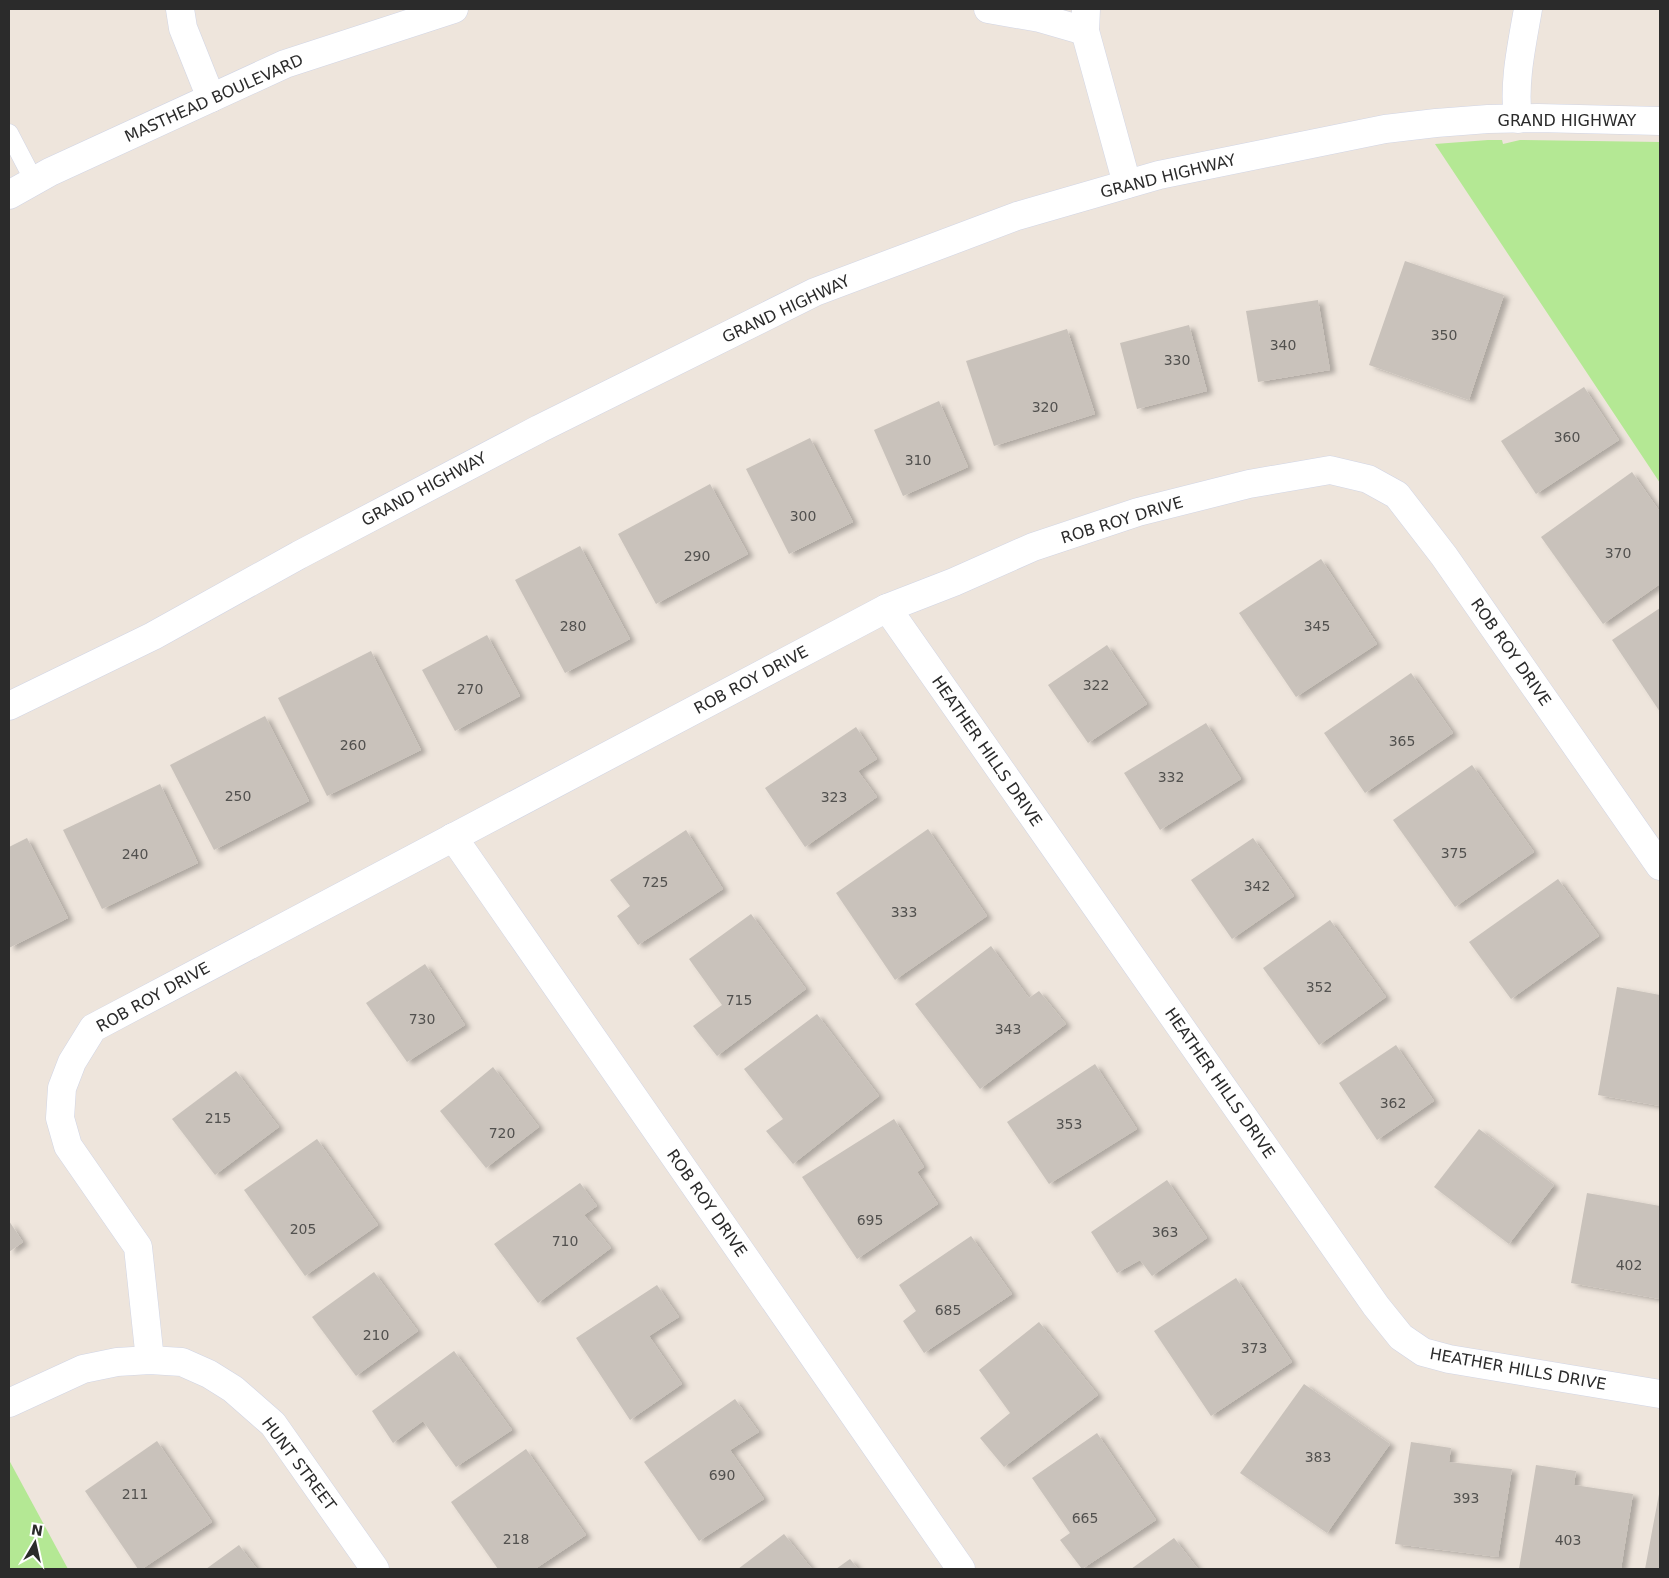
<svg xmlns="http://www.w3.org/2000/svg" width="1669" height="1578" viewBox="0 0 1669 1578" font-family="'DejaVu Sans',sans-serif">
  <defs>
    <filter id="shadow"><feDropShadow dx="5.5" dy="3" stdDeviation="2.5" flood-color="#0004"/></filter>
  </defs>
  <rect width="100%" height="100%" fill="#eee5dc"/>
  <g fill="#b4e894">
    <path d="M1488 140H1502L1503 144 1520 140 1660 142V483L1435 144Z"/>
    <path d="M9 1460 68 1569H9Z"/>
  </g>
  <g fill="#c9c2bb" filter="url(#shadow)">
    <path d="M1405 261 1504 295 1469 400 1369 365Z"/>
    <path d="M1318 300 1330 370 1258 382 1246 311Z"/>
    <path d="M1189 325 1207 391 1137 409 1120 343Z"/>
    <path d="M1067 329 1095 414 994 446 966 361Z"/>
    <path d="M1584 387 1619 440 1536 494 1501 441Z"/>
    <path d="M939 401 968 467 903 496 874 430Z"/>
    <path d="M810 438 853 522 789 554 746 469Z"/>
    <path d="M1632 472 1660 512V584L1603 624 1541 537Z"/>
    <path d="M710 484 748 554 656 604 618 534Z"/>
    <path d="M580 546 630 639 565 673 515 580Z"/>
    <path d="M1321 559 1377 644 1296 697 1239 613Z"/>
    <path d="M1660 608V712L1612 640Z"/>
    <path d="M487 635 520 696 455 731 422 670Z"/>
    <path d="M1107 645 1147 704 1088 743 1048 685Z"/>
    <path d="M371 651 421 750 327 796 278 698Z"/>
    <path d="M1411 673 1453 733 1365 793 1324 733Z"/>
    <path d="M265 716 309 801 214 850 170 765Z"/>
    <path d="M1206 723 1241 779 1160 830 1124 773Z"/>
    <path d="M856 727 877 759 858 771 877 797 805 847 765 788Z"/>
    <path d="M1472 765 1534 852 1455 907 1393 820Z"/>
    <path d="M160 784 198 863 102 909 63 830Z"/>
    <path d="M928 829 987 916 895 980 836 893Z"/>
    <path d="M686 830 723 889 638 945 617 916 630 906 610 880Z"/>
    <path d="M27 838 68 918 9 948V847Z"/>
    <path d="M1253 838 1294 896 1232 939 1191 880Z"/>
    <path d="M1558 879 1599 936 1511 999 1469 942Z"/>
    <path d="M751 914 806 989 717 1056 693 1026 722 1005 689 959Z"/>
    <path d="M1330 920 1386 997 1319 1045 1263 968Z"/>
    <path d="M991 946 1029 998 1039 991 1066 1024 980 1089 915 1004Z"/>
    <path d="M425 964 465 1025 407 1062 366 1003Z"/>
    <path d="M1617 987 1660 995V1106L1598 1095Z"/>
    <path d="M817 1014 879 1096 793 1164 766 1131 783 1119 744 1069Z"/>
    <path d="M1396 1045 1434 1101 1377 1140 1339 1083Z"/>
    <path d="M1095 1064 1137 1129 1049 1184 1007 1122Z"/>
    <path d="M493 1067 539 1127 486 1168 440 1111Z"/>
    <path d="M236 1071 279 1127 215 1175 172 1119Z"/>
    <path d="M894 1119 924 1167 917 1172 938 1204 857 1259 802 1177Z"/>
    <path d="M1479 1129 1554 1185 1509 1244 1434 1187Z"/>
    <path d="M317 1139 378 1225 305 1276 244 1190Z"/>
    <path d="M1167 1180 1207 1238 1152 1276 1140 1260 1117 1273 1091 1232Z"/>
    <path d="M580 1183 597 1206 584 1215 611 1248 538 1303 494 1244Z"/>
    <path d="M1587 1193 1660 1206V1299L1571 1283Z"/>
    <path d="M9 1221 23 1242 9 1252Z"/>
    <path d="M971 1236 1012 1294 924 1353 903 1321 916 1311 899 1285Z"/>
    <path d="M374 1272 418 1331 356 1376 312 1317Z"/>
    <path d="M1236 1278 1292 1362 1211 1416 1154 1331Z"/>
    <path d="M657 1285 679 1317 649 1336 682 1384 630 1420 576 1338Z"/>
    <path d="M1039 1322 1098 1395 1004 1467 980 1438 1010 1413 979 1370Z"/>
    <path d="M454 1351 512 1430 456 1467 423 1421 393 1443 372 1411Z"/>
    <path d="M1304 1384 1390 1444 1327 1533 1240 1473Z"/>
    <path d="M735 1399 759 1432 730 1450 764 1499 699 1541 644 1462Z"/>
    <path d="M1097 1433 1156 1520 1082 1569 1060 1540 1070 1533 1032 1478Z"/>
    <path d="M157 1441 212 1522 142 1569H138L85 1491Z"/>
    <path d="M1411 1442 1451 1448 1449 1462 1512 1469 1498 1557 1395 1544Z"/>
    <path d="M526 1449 586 1535 535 1569H498L451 1502Z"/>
    <path d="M1536 1465 1576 1471 1574 1485 1633 1494 1621 1569H1519Z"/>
    <path d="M1659 1494 1660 1569H1645Z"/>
    <path d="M784 1534 812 1569H738Z"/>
    <path d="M1174 1538 1198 1569H1131Z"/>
    <path d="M239 1545 257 1569H206Z"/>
    <path d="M850 1559 858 1569H836Z"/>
  </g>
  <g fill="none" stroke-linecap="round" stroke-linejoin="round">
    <g stroke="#d1d5e5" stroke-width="19">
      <path id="service" d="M9 133 34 181"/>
    </g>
    <g stroke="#d1d5e5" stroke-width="29">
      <g id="minor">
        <path d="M180 9 183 28 211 98"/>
        <path d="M988 9 1040 18 1085 31"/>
        <path d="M1086 9 1085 31 1127 184"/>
        <path d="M1518 119C1513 83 1522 44 1528 9"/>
        <path d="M9 195 50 172 285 64 454 9"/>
        <path d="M887 608 1376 1306 1401 1337 1423 1352 1449 1359 1660 1394"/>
        <path d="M453 837 961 1569"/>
        <path d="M150 1360 138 1247 68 1146 60 1118 62 1088 72 1062 93 1028 887 608 954 582 1033 547 1138 512 1249 484 1330 470 1368 479 1397 495 1444 556 1660 866"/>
        <path d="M9 1403 83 1369 117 1362 150 1360 182 1362 209 1374 233 1389 273 1424 375 1569"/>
      </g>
    </g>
    <g stroke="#d1d5e5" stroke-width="29">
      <path id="tertiary" d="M9 706 153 636 299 555 539 429 815 292 1017 216 1159 175 1385 129 1436 123 1488 119 1538 118 1660 121"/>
    </g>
    <use href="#service" stroke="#fff" stroke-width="18"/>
    <use href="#minor" stroke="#fff" stroke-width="28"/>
    <use href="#tertiary" stroke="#fff" stroke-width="28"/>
  </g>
  <g text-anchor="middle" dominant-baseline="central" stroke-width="5" stroke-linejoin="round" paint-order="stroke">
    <g font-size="14" fill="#52514f">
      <text x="1444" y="335">350</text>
      <text x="1283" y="345">340</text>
      <text x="1177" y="360">330</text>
      <text x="1045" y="407">320</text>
      <text x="1567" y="437">360</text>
      <text x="918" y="460">310</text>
      <text x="803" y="516">300</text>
      <text x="1618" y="553">370</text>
      <text x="697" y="556">290</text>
      <text x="573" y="626">280</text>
      <text x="1317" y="626">345</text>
      <text x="1096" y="685">322</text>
      <text x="470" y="689">270</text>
      <text x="1402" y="741">365</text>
      <text x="353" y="745">260</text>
      <text x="1171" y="777">332</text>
      <text x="238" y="796">250</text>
      <text x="834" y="797">323</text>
      <text x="1454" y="853">375</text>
      <text x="135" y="854">240</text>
      <text x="655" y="882">725</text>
      <text x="1257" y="886">342</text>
      <text x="904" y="912">333</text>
      <text x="1319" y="987">352</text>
      <text x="739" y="1000">715</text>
      <text x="422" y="1019">730</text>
      <text x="1008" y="1029">343</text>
      <text x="1393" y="1103">362</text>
      <text x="218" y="1118">215</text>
      <text x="1069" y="1124">353</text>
      <text x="502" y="1133">720</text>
      <text x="870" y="1220">695</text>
      <text x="303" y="1229">205</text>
      <text x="1165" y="1232">363</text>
      <text x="565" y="1241">710</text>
      <text x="1629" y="1265">402</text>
      <text x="948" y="1310">685</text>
      <text x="376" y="1335">210</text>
      <text x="1254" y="1348">373</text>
      <text x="1318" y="1457">383</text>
      <text x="722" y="1475">690</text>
      <text x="135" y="1494">211</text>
      <text x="1466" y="1498">393</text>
      <text x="1085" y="1518">665</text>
      <text x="516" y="1539">218</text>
      <text x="1568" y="1540">403</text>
    </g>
    <g font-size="16" fill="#2b2b2b" stroke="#fff">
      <text transform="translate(214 98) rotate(-24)">MASTHEAD BOULEVARD</text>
      <text x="1567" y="120">GRAND HIGHWAY</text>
      <text transform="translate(1168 176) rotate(-14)">GRAND HIGHWAY</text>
      <text transform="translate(786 309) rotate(-25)">GRAND HIGHWAY</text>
      <text transform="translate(424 489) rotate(-28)">GRAND HIGHWAY</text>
      <text transform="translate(1122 520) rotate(-17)">ROB ROY DRIVE</text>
      <text transform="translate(1511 652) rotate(55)">ROB ROY DRIVE</text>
      <text transform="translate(751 680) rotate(-28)">ROB ROY DRIVE</text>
      <text transform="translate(987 751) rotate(55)">HEATHER HILLS DRIVE</text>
      <text transform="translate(153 997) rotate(-29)">ROB ROY DRIVE</text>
      <text transform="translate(1220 1083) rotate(55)">HEATHER HILLS DRIVE</text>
      <text transform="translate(707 1203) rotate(55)">ROB ROY DRIVE</text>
      <text transform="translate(1518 1369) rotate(10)">HEATHER HILLS DRIVE</text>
      <text transform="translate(299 1464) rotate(53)">HUNT STREET</text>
    </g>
  </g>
  <rect width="1669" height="1578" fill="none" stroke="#2b2b2b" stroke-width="20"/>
  <g transform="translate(35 1543) rotate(9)" stroke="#ffffff" stroke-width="4" paint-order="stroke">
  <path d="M0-4L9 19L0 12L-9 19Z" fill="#2b2b2b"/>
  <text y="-8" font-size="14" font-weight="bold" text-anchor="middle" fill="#2b2b2b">N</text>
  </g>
</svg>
